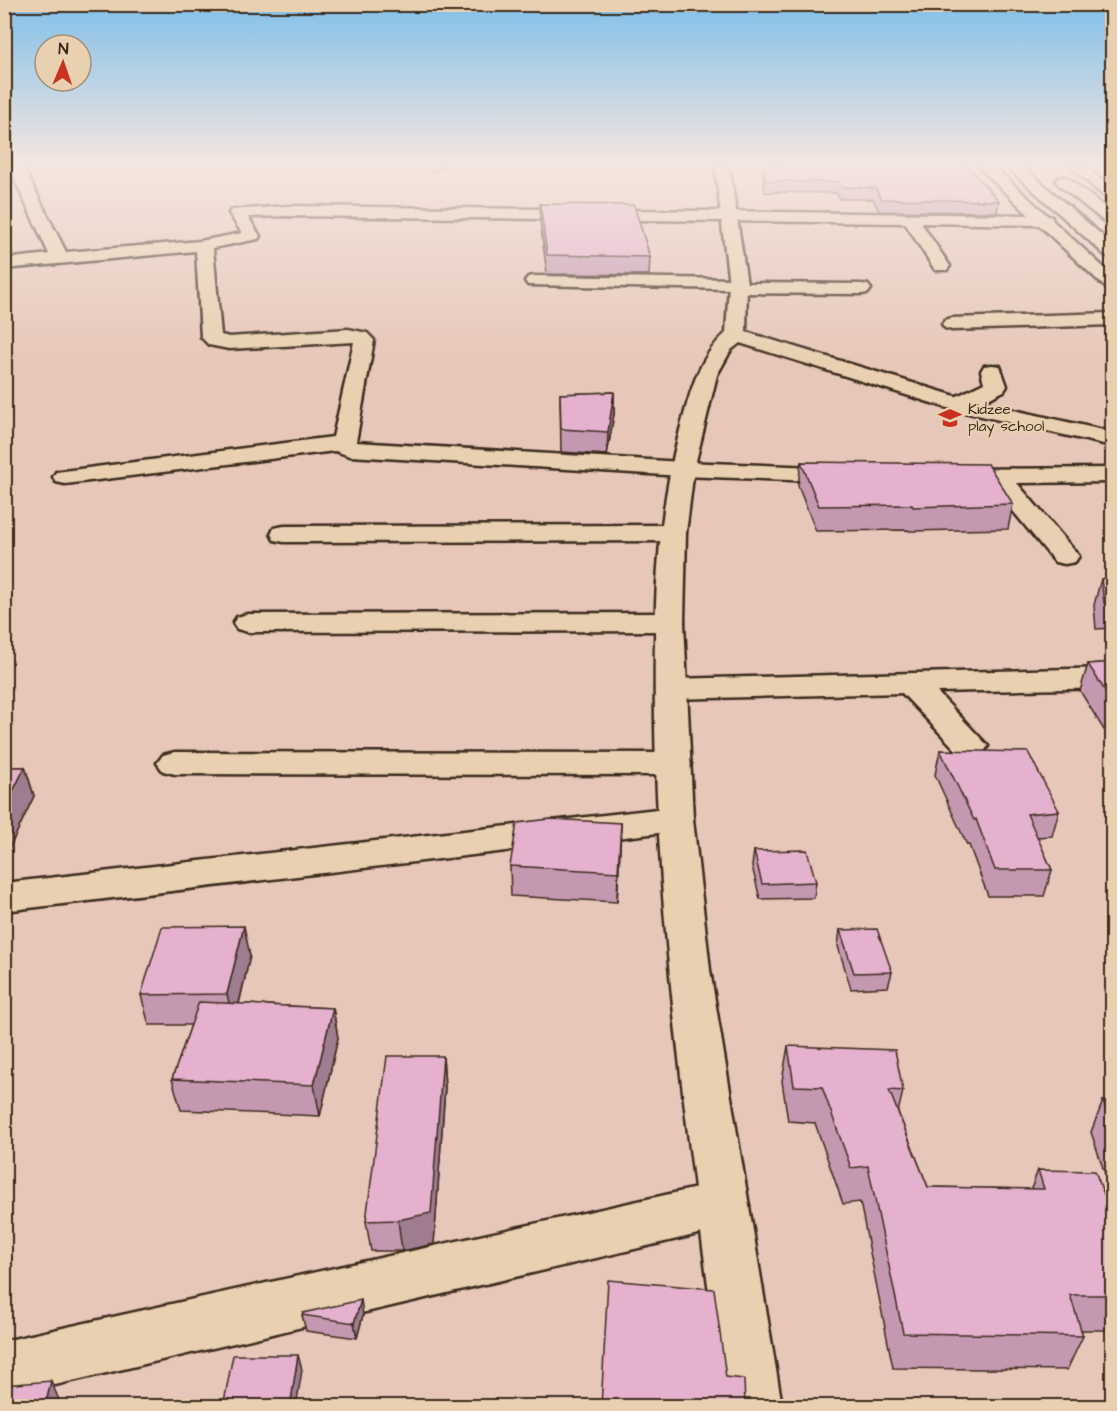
<svg xmlns="http://www.w3.org/2000/svg" width="1117" height="1411" viewBox="0 0 1117 1411" font-family="'Architects Daughter',sans-serif">
  <rect width="100%" height="100%" fill="#e7c7b9"/>
  <filter id="ink" filterUnits="userSpaceOnUse"><feTurbulence type="fractalNoise" baseFrequency=".0167" numOctaves="2"/><feDisplacementMap in="SourceGraphic" scale="12" xChannelSelector="R" yChannelSelector="G"/><feConvolveMatrix kernelMatrix="1 2 1 2 8 2 1 2 1" color-interpolation-filters="sRGB"/></filter>
  <g filter="url(#ink)">
    <g fill="none" stroke-linecap="round" stroke-linejoin="round">
      <g stroke="#3b2a1e" stroke-width="5">
        <g id="minor">
          <path d="M8 165H22L66 252 200 241 242 233 229 213 231 210 288 206 1029 215 977 165H992L1048 216 1052 217 1053 221 1112 275V289L1106 288 1039 225 921 223 950 266 947 270H935L905 223 288 216 248 217 260 236 258 239 213 248 221 335 229 337 348 329 367 333 374 340 356 442 682 462 844 468 853 470 856 475 853 480 844 482 682 476 350 456 335 451 65 484 56 482 53 477 56 472 333 437 354 342 229 349 209 345 201 337 196 251 4 269V259L49 254Z"/>
          <path d="M429 165H443L435 170 430 169Z"/>
          <path d="M1069 165H1085L1112 189V200L1107 199Z"/>
          <path d="M534 276 738 279 746 283 862 284 868 285 871 289 868 293 862 294 738 293 730 289 528 285 525 281 528 277Z"/>
          <path d="M1112 313V325L952 330 945 328 942 324 945 320 952 318Z"/>
          <path d="M992 365 1000 366 1007 386 1004 391C988 398 969 413 951 409L948 404 951 399 984 383 981 371 984 366Z"/>
          <path d="M1112 468V482L1017 483 1079 556 1075 562 1065 564 1055 562 990 483H952L943 481 940 476 943 471 952 469Z"/>
          <path d="M673 525 683 527 686 533 683 539 673 541 284 542 274 540 271 534 274 528 284 526Z"/>
          <path d="M669 613 680 616 684 622 680 628 669 631 248 632 237 629 233 623 237 617 248 614Z"/>
          <path d="M1112 668V688L937 692 988 746 983 753 971 757 959 753 902 693 671 699 660 696 655 689 660 682 671 679Z"/>
          <path d="M175 752 673 753 685 756 691 764 685 772 673 775 175 774 163 771 157 763 163 755Z"/>
          <path d="M675 807 688 810 693 819 688 828 675 831 4 911V883Z"/>
          <path d="M724 1182 742 1189 749 1205 742 1221 724 1228 4 1397V1341Z"/>
        </g>
      </g>
      <g stroke="#3b2a1e" stroke-width="5">
        <path id="major" d="M715 165H729L747 284 746 332 965 399 1112 432V446L951 409 740 343 731 350 717 375 694 469 686 533 684 622 693 819 710 970 782 1406H724C695 1179 658 953 655 724 654 625 654 527 680 430 690 394 697 359 726 333L729 284Z"/>
      </g>
      <g stroke="#3b2a1e" stroke-width="5">
        <g id="highway">
          <path d="M1005 165H1021L1112 244V257L1106 256Z"/>
          <path d="M1063 177 1068 178 1112 213V225L1106 223 1058 184 1056 181 1058 178Z"/>
        </g>
      </g>
      <use href="#minor" fill="#e8d0b0" fill-rule="evenodd"/>
      <use href="#major" fill="#e8d0b0" fill-rule="evenodd"/>
      <use href="#highway" fill="#e8d0b0" fill-rule="evenodd"/>
    </g>
    <g fill="#c598b1" stroke="#3b2a1e" stroke-width="1.5">
      <path d="M762 165H966L999 201 997 212 879 211 873 199H839L837 193 765 192Z"/>
      <path d="M540 204 650 257 649 275 547 274 540 221Z"/>
      <path d="M614 392V414L607 455 561 452 560 394Z"/>
      <path d="M801 462 1013 504 1008 529 909 531 908 530 816 531 798 486Z"/>
      <path d="M1113 578V628L1096 629 1094 605 1101 579Z"/>
      <path d="M1113 662V730H1104L1080 691 1088 664Z"/>
      <path d="M940 750 1059 811 1052 836 1037 837 1052 870 1044 896H988L969 845H967L935 775Z"/>
      <path d="M4 767H25L34 796 9 849H4Z"/>
      <path d="M621 823 617 902 511 896 510 866Z"/>
      <path d="M754 851 816 882 814 898 760 899 752 866Z"/>
      <path d="M840 930 892 972 888 987 851 989 838 946Z"/>
      <path d="M250 956 239 1004 333 1008 338 1038 320 1116 181 1110 172 1079 191 1025H149L141 995Z"/>
      <path d="M788 1046 903 1091 898 1112 928 1187 1031 1189 1038 1170 1113 1218V1330H1081L1083 1336 1067 1370 893 1368 860 1202 843 1204 815 1123 788 1121 782 1081Z"/>
      <path d="M443 1056 445 1087 434 1244 402 1251H371L366 1221Z"/>
      <path d="M1103 1101 1113 1102V1198L1091 1132Z"/>
      <path d="M302 1315H363L357 1338 306 1331Z"/>
    </g>
    <g fill="#a07c90" stroke="#3b2a1e" stroke-width="1.5">
      <path d="M614 392V414L607 455 608 432Z"/>
      <path d="M25 767 34 796 9 849 4 834V809Z"/>
      <path d="M621 823 620 852 617 902 618 872Z"/>
      <path d="M244 926 250 956 234 1024 227 994Z"/>
      <path d="M333 1008 338 1038 320 1116 314 1085Z"/>
      <path d="M443 1056 445 1087 434 1244 402 1251 398 1220Z"/>
      <path d="M361 1300 363 1315 357 1338 354 1323Z"/>
      <path d="M298 1355 302 1370 296 1407H290Z"/>
      <path d="M51 1381 62 1407H45Z"/>
    </g>
    <g fill="#e5b1ce" stroke="#3b2a1e" stroke-width="1.5">
      <path d="M764 165H966L999 201 881 199 875 188 841 187 838 182 766 181Z"/>
      <path d="M540 204 634 205 650 257 547 255Z"/>
      <path d="M614 392 608 432 561 429 560 394Z"/>
      <path d="M801 462 988 464 1013 504 913 507 912 505 819 506Z"/>
      <path d="M1113 578V602L1104 603 1101 579Z"/>
      <path d="M1113 662V702H1112L1088 664Z"/>
      <path d="M940 750 1028 752 1059 811 1027 814 1052 870H995L976 819 974 820Z"/>
      <path d="M4 767H25L4 809Z"/>
      <path d="M550 819 621 823 618 872 510 866 517 823Z"/>
      <path d="M807 850 816 882 762 884 754 851Z"/>
      <path d="M244 926 227 994 141 995 162 927Z"/>
      <path d="M877 929 892 972 854 973 840 930Z"/>
      <path d="M199 1002 333 1008 314 1085 172 1079Z"/>
      <path d="M788 1046 895 1050 903 1091 889 1090 928 1187 1044 1189 1038 1170 1095 1171 1113 1218V1295H1070L1083 1336 903 1333 868 1166 851 1168 822 1087 794 1086Z"/>
      <path d="M387 1056H443L431 1213 398 1220 366 1221Z"/>
      <path d="M1103 1101 1113 1102V1128Z"/>
      <path d="M608 1280 714 1289 726 1377 744 1379 745 1407H601Z"/>
      <path d="M361 1300 354 1323 302 1315 303 1313Z"/>
      <path d="M233 1355H298L290 1407H223Z"/>
      <path d="M51 1381 45 1407H4V1385Z"/>
    </g>
  </g>
  <linearGradient id="sky" x2="0" y2="1"><stop stop-color="#82c0e9"/><stop offset="0.45" stop-color="#f4e6e0"/><stop offset="1" stop-color="#f4e6e0" stop-opacity="0"/></linearGradient>
  <rect width="1117" height="363" fill="url(#sky)"/>
  <defs>
    <g id="school-bare" transform="scale(1.8)"><path d="M0-5L7-2L0 1L-7-2ZM-4 1L0 2.5L4 1V4Q0 6-4 4Z" fill="#c8321e" stroke="#e8d0b0" stroke-width="2.5" paint-order="stroke"/></g>
  </defs>
  <g fill-rule="evenodd">
    <use href="#school-bare" x="950" y="418"/>
  </g>
  <g text-anchor="middle" dominant-baseline="central" stroke-width="4.5" stroke-linejoin="round" paint-order="stroke">
    <g font-size="15" fill="#3b2a1e" stroke="#e8d0b0" text-anchor="start">
      <text x="968" y="409">Kidzee<tspan x="968" dy="17">play school</tspan></text>
    </g>
  </g>
  <rect width="1117" height="1411" fill="none" stroke="#e8d0b0" stroke-width="24"/>
  <rect x="12" y="12" width="1093" height="1387" fill="none" stroke="#3b2a1e" stroke-width="2" filter="url(#ink)"/>
  <g transform="translate(63 63) rotate(2)"><circle r="28" fill="#e8d0b0" stroke="#a38e76" stroke-width="1.5"/>
  <path d="M0-4.5L10 22L0 15L-10 22Z" fill="#c8321e"/>
  <text y="-9" font-size="16" font-weight="bold" text-anchor="middle" fill="#3b2a1e">N</text>
  </g>
</svg>
